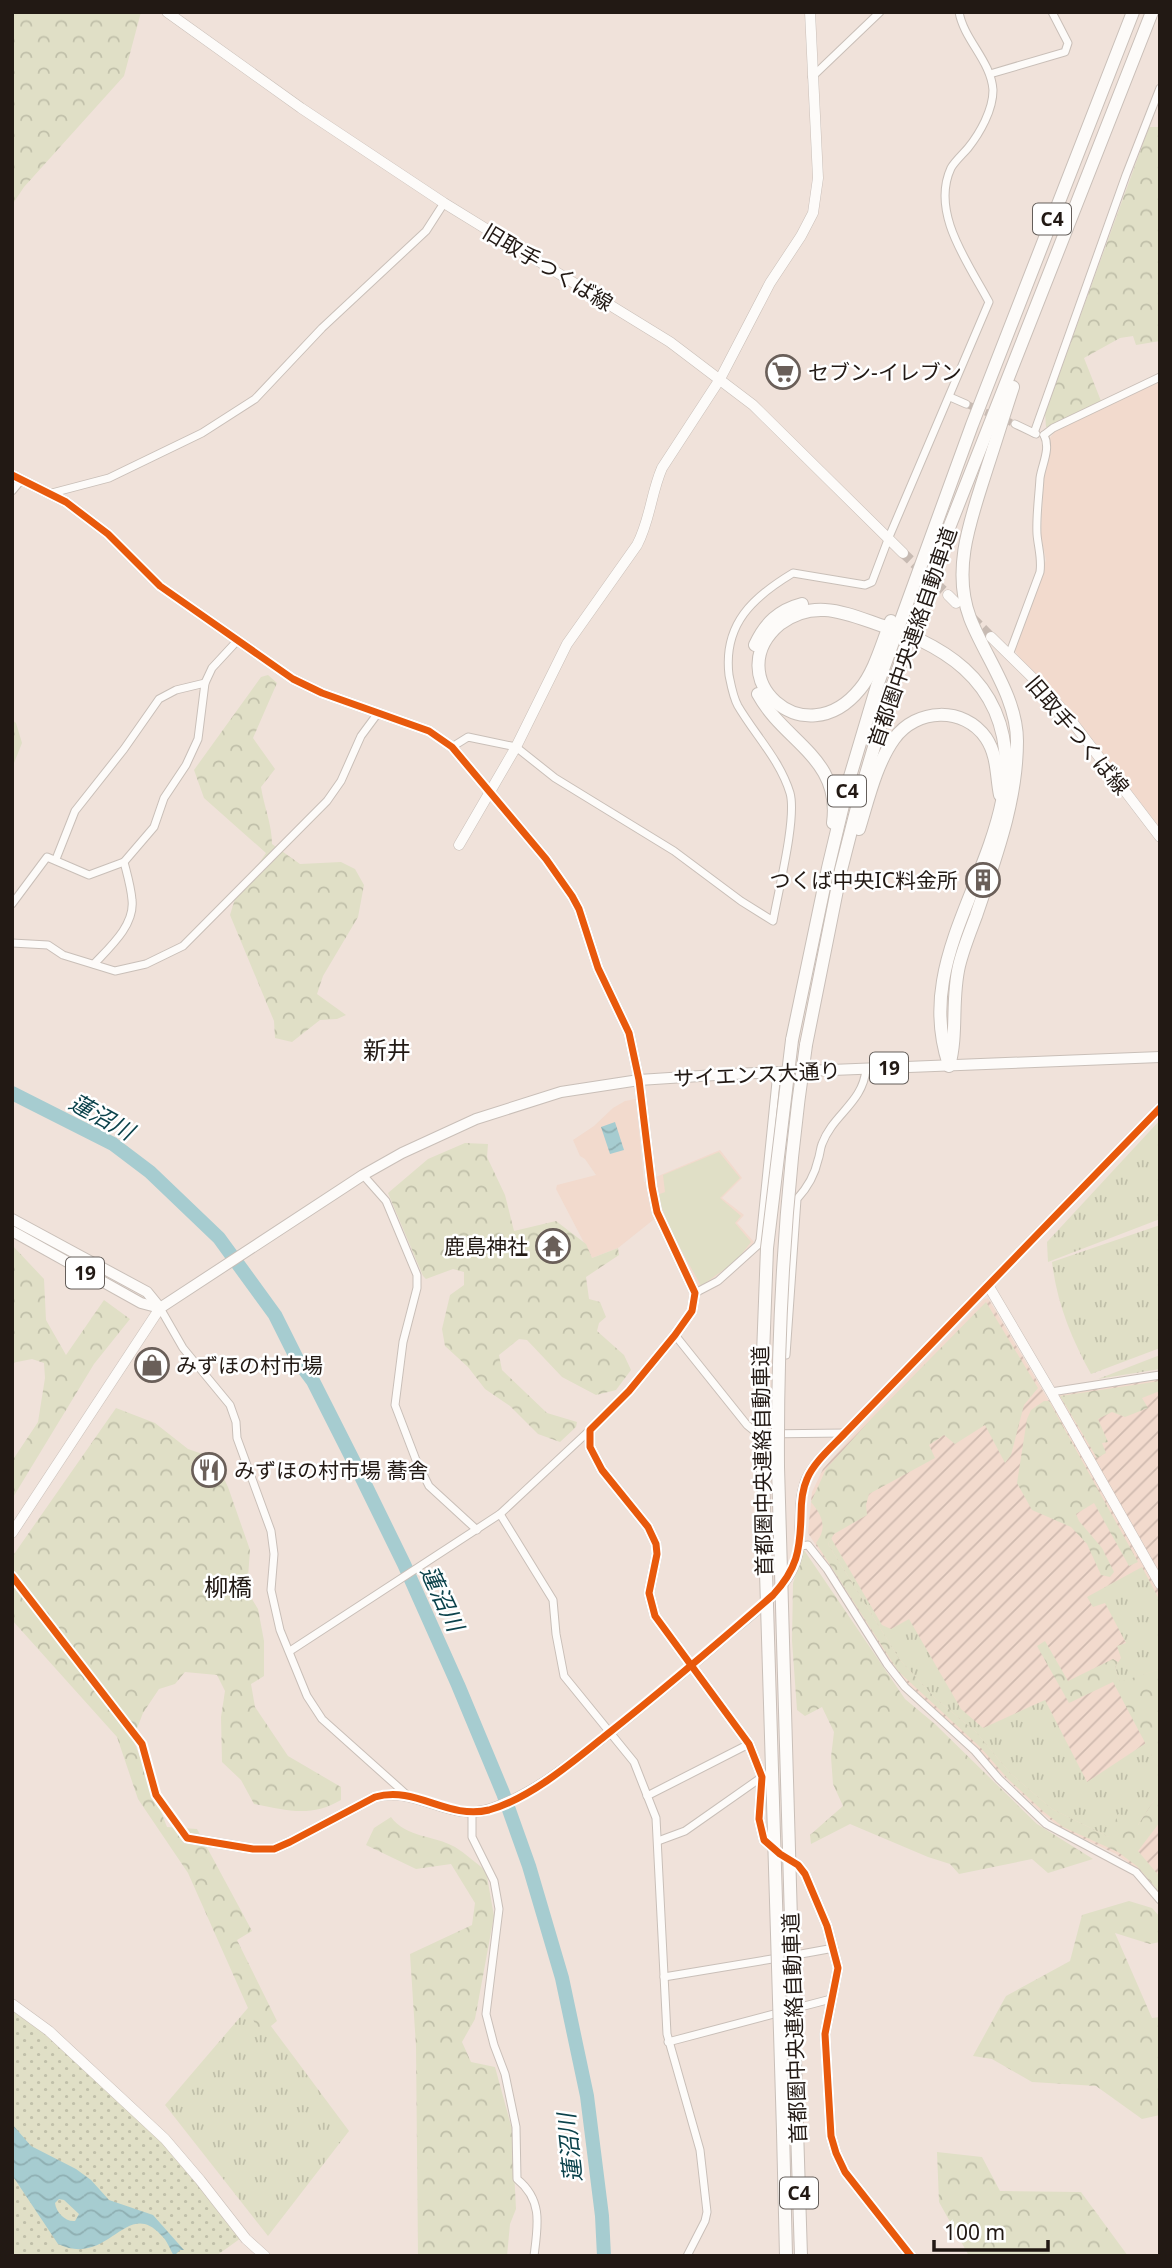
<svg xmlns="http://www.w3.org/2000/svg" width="1172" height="2268" viewBox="0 0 1172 2268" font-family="'Noto Sans','Noto Sans JP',sans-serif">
  <defs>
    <pattern id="industrial-furrows" width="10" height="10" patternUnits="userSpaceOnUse" patternTransform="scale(1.75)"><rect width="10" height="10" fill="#f2dacd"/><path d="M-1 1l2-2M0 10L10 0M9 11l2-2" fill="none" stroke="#cfbaaf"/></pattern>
    <pattern id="grass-tufts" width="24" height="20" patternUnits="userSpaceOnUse" patternTransform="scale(1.75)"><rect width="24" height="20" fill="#e0dfc6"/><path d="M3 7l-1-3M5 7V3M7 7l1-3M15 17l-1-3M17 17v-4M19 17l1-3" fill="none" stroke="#c0bfa9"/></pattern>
    <pattern id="forest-crowns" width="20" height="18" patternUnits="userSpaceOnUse" patternTransform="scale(1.75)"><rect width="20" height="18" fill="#e0dfc6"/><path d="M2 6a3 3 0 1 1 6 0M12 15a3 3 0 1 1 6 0" fill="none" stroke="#c0bfa9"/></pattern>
    <pattern id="park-dots" width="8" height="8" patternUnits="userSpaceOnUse" patternTransform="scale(1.75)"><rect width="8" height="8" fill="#e0dfc6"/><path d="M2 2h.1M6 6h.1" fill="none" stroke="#c0bfa9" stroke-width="1.8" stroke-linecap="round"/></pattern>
    <pattern id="water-waves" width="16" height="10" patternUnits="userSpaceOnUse" patternTransform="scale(1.75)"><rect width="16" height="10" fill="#a6ccd0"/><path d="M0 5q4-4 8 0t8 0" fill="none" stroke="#8fafb2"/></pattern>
  </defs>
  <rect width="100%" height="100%" fill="#f0e2da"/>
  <g fill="#f2dacd">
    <path d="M1160 381V828L1068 708 1019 657 1014 649 1046 560 1041 536 1044 476 1050 438 1056 430Z"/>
    <path d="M636 1099 644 1182 720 1150 742 1178 722 1198 744 1215 737 1223 754 1242 737 1261 701 1288H699L662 1216 653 1220 618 1248 592 1258 556 1189 557 1185 596 1175 585 1159 580 1156 573 1140 594 1126 613 1108 625 1101Z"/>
  </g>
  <path fill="url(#industrial-furrows)" d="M988 1298 1049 1401 1061 1393 1160 1379V1898L1136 1868 1116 1854 1061 1828 1042 1813 897 1673 808 1533 812 1492 823 1469 862 1425 984 1299Z"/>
  <g fill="url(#grass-tufts)">
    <path d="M1160 1120V1219L1048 1262 1047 1242Z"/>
    <path d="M1160 1225V1348L1091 1374C1071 1338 1057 1303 1052 1262Z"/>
    <path d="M1160 1355V1369L1098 1379Z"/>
    <path d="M831 1538 882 1625 891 1629 909 1619 961 1709 983 1728 1045 1700 1087 1782 1146 1743 1160 1771V1791L1138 1825 1109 1837 1052 1809 1010 1773 976 1732 935 1698 900 1660 828 1544Z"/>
    <path d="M1142 1567 1160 1601V1669L1120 1683 1115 1667 1121 1658 1117 1646 1126 1643 1105 1603 1093 1607 1087 1597Z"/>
    <path d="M253 2002 349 2131 268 2236 165 2105Z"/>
  </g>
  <g fill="url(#forest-crowns)">
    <path d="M12 12H141L124 76 24 187 12 205Z"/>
    <path d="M1149 127H1160V341L1136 345 1133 336 1120 338 1084 358 1101 401 1050 427H1046L1045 413Z"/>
    <path d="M268 675 277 683 253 738 275 769 261 787C264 807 272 824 272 844L300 864 341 862 355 869 364 885 358 917 323 976 317 994 346 1015 337 1019 320 1020 292 1042 275 1038 274 1021 230 915 235 899 266 853 204 798 194 770 261 677Z"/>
    <path d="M12 720 16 723 22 743 12 768Z"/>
    <path d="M465 1143 488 1144 487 1157 505 1195 514 1231 556 1221 586 1244 592 1258 618 1248 619 1255 586 1277 589 1299 600 1302 606 1317 599 1323 597 1331 624 1355 631 1370 616 1390 596 1395 562 1377 527 1340 519 1339 499 1355 502 1370 547 1413 577 1422 576 1427 560 1442 538 1434 510 1406 485 1389 468 1367 445 1346 442 1329 450 1295 464 1285V1272L453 1269 426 1279 423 1276 388 1193 428 1159Z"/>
    <path d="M12 1245 44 1279 46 1320 66 1355 104 1300 130 1319 94 1364 12 1499V1461L38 1422 45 1378 44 1363 32 1359 12 1363Z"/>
    <path d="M986 1302 1038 1388 1024 1405 1011 1455 1005 1463 985 1425 955 1444 944 1435 929 1445 935 1458 869 1494 866 1505 867 1515 834 1534 828 1544 900 1660 935 1698 976 1732 1010 1773 1052 1809 1109 1837 1118 1814 1138 1825 1160 1791V1822L1138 1851 1160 1877V1893L1138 1867 1118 1852 1063 1827 1044 1812 1008 1779 981 1748 898 1671 816 1543C828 1528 822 1515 811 1502L826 1469 872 1418Z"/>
    <path d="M1160 1381V1391L1142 1398 1148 1408 1125 1417 1112 1412 1098 1419 1108 1442 1102 1443 1106 1453 1097 1458 1060 1396Z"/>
    <path d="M1044 1401H1049L1138 1562 1129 1566 1094 1503 1076 1514 1079 1521 1102 1548 1114 1572 1110 1577 1101 1575 1087 1544 1071 1527 1032 1510 1017 1483 1027 1419 1031 1410Z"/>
    <path d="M116 1408 155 1423 188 1449 214 1458 228 1487 250 1550 247 1591 258 1609 264 1641V1676L251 1684 255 1707 288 1756 341 1787V1800C310 1818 287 1810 254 1804L241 1780 222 1762 221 1717 225 1691 217 1675 185 1672 175 1684 159 1689 143 1713 133 1739 167 1827 197 1829 252 1931 237 1940 277 2021 260 2035 188 1873 138 1799 117 1737 12 1620V1557Z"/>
    <path d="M804 1550 905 1699 935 1724 1037 1824 1093 1859 1048 1873 1032 1859 959 1874 950 1864 928 1857 850 1824 811 1844 810 1835 843 1806 833 1784 831 1757 834 1732 822 1707 805 1716 797 1710 792 1641 793 1583Z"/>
    <path d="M1045 1641 1068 1681 1113 1659 1118 1662 1115 1667 1120 1682 1160 1669V1771L1113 1682 1069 1703 1037 1646Z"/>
    <path d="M391 1817C406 1838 434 1835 455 1847 466 1854 476 1863 486 1871L494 1916 475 2019 462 2042 471 2062 495 2067 512 2129 516 2209 510 2224 507 2256H418L416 2046 410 1954 472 1925 475 1903 451 1864 416 1869 366 1845 374 1828Z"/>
    <path d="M1129 1901 1152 1908 1160 1917V1942L1150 1944 1115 1933 1152 2018 1160 2017V2115L1142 2119 1096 2086 1032 2082 992 2059 973 2056 1006 1996 1070 1961 1082 1915Z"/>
    <path d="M937 2152 982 2157 1000 2191 1081 2192 1128 2256H969L939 2202Z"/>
  </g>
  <path fill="url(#park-dots)" d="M12 2008C74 2056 135 2111 187 2170 206 2191 223 2215 241 2238L216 2256H12Z"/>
  <path fill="#e0dfc6" d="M719 1152 740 1178 720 1198 741 1216 735 1223 751 1242 736 1261 701 1286 671 1231 657 1195 665 1192 663 1175Z"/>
  <g fill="url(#water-waves)" fill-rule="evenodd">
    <path d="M615 1122 624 1150 610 1154 601 1127Z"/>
    <path d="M12 2124 31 2146 76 2169 91 2180 109 2200 153 2215 184 2250H180L174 2256C169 2248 168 2241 160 2234 126 2198 108 2268 58 2244L12 2175ZM59 2199 64 2200 79 2214 75 2221C65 2222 56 2212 55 2203Z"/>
  </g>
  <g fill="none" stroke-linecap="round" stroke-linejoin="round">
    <path stroke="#a6ccd0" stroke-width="14" d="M12 1093 113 1144 150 1172 219 1238 275 1315 298 1361 313 1381 357 1468 404 1564 458 1685 503 1793 529 1866 562 1978 587 2096 602 2216 604 2256"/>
    <path stroke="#c7bab2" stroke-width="7" stroke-dasharray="7 3.5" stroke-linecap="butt" d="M966 404 1015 424"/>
    <g stroke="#c7bab2" stroke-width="10" stroke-dasharray="10 5" stroke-linecap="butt">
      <path d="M903 553 948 595"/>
      <path d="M972 618 991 637"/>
    </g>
    <g stroke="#c9bfb8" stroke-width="9">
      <g id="street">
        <path d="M990 74 1065 52 1068 43 1052 12"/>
        <path d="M812 77 880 12"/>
        <path d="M950 397 966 404"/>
        <path d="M1015 424 1036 434"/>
        <path d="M1034 433 1126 175 1160 88"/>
        <path d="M1044 435 1053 428 1160 377"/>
        <path d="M12 491 22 479"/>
        <path d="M52 493 109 478 202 433 255 399 322 328 426 231 444 203"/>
        <path d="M1009 655 1040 572C1042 558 1038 547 1037 534 1036 516 1039 496 1040 478 1042 464 1051 449 1044 435"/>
        <path d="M452 747 468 737 516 747 555 778 674 851 741 901 773 921C778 892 797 818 790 793 780 760 755 735 738 706 733 697 731 685 729 675 723 624 753 597 793 573L865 585 872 582 889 537 989 302C969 264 930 213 951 168 955 161 963 154 968 148 980 133 993 110 993 90 991 61 964 40 959 12"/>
        <path d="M56 859 75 811 124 749 159 699 176 690 205 683"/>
        <path d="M12 904 47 857 89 875 124 862"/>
        <path d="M12 943 48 945 63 955 115 971 146 964 183 946 327 801 341 781 361 736 378 713"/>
        <path d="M94 964C110 947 135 925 132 900 131 887 127 874 124 862L154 827 164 798 186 765 198 739 205 683 212 668 237 641"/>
        <path d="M363 1175 386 1201 417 1275V1288L403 1342 395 1405 416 1460 429 1486 477 1530"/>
        <path d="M695 1293 718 1281 758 1245 760 1240 777 1072"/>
        <path d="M160 1308 183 1348 230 1405 236 1422 237 1438 271 1531 274 1554 271 1590 280 1630 307 1696 322 1719 407 1795"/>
        <path d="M675 1335 747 1425 758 1434 845 1433"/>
        <path d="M786 1355 797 1199C807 1188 815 1174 818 1160 820 1155 820 1149 822 1144 833 1114 863 1103 866 1069"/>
        <path d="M1051 1392 1160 1375"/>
        <path d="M500 1514 553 1600 556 1634 564 1676 634 1762 656 1818 667 2034 700 2150 707 2212 705 2221 687 2256"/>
        <path d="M800 1546 808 1545 827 1569 887 1664 905 1687 975 1751 999 1779 1046 1824 1136 1872 1160 1900"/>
        <path d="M12 1576 142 1744 156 1795 187 1838"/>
        <path d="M290 1651 500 1514 590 1430"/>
        <path d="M647 1796 749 1744"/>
        <path d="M472 1813V1837L494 1881 499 1909 486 2014 494 2045 505 2074 516 2127 517 2179C543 2200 538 2225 534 2256"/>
        <path d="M658 1841 685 1831 762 1777"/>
        <path d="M790 1956 834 1948"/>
        <path d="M664 1977 778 1958"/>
        <path d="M668 2042 831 1999"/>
      </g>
    </g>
    <g stroke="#c9bfb8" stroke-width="11">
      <g id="secondary">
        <path d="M167 12 301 108 444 203 670 342 753 405 903 553"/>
        <path d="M12 475 66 502 108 534 160 586 293 679 322 693 429 731 452 747 546 859 572 896 579 909 598 968 629 1033 639 1080 652 1187 657 1212 695 1293 692 1311 675 1335 629 1391 590 1430V1447L602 1470 648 1527 656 1544 657 1554 649 1593 655 1616 749 1744 762 1777 759 1819 764 1840 780 1854 798 1865 805 1874 827 1926 838 1968 825 2034 831 2136 836 2153 845 2172 911 2256"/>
        <path d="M948 595 956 603"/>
        <path d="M991 637 1048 693 1067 715 1160 837"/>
        <path d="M459 845 516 747 567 644 637 545C650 521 651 493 662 468L720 379 770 283 801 236 813 213 818 178 810 12"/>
        <path d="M988 1285 1051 1392 1160 1584"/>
        <path d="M12 1533 160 1308"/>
        <path d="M187 1838 253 1849H274L290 1842 375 1797C417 1785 450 1824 493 1808 538 1792 575 1760 613 1730 651 1699 690 1668 727 1635 749 1616 777 1597 791 1572 807 1543 794 1508 807 1478 815 1461 832 1447 845 1433L1160 1108"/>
        <path d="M12 2004 49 2031 165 2139 200 2180 246 2239 265 2256"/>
      </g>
    </g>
    <g stroke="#c9bfb8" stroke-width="12">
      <g id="primary">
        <path d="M12 1219 147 1292 160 1308"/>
        <path d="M12 1231 141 1303 160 1308 363 1175 402 1153 476 1119 561 1092 639 1080 731 1074 1160 1057"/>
      </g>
    </g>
    <g stroke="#c9bfb8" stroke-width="14">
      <g id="highway">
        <path d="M886 627C867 621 845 611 825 610 808 609 793 614 780 624 718 676 804 758 860 689 875 671 882 643 891 621"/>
        <path d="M920 640C953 656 980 677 995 711 1034 801 957 894 943 981 938 1010 940 1038 949 1065"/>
        <path d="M755 645C765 623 779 610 802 604"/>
        <path d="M758 694C784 742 842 758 833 823"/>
        <path d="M859 829C868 800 876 764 894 739 916 708 964 706 986 738 998 756 996 776 1000 795"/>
        <path d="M792 1040 828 868 849 780 877 686 972 425 1133 12"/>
        <path d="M806 1045 841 870 863 784 891 690 936 561 1152 12"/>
        <path d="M949 1066C958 1033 951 1000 959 966 963 949 970 932 976 916 995 859 1017 802 1017 741 1017 697 985 657 970 618 951 568 972 516 987 468 996 441 1004 414 1013 387"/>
        <path d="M797 2129 801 2256"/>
        <path d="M783 2131 786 2256"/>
      </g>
    </g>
    <use href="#street" stroke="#fdfbf9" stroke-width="7"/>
    <use href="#secondary" stroke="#fdfbf9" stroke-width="10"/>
    <use href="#primary" stroke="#fdfbf9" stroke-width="10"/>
    <use href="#highway" stroke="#fdfbf9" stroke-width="12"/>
    <g stroke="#c9bfb8" stroke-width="14" stroke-linecap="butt">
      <g id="highway-bridge">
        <path d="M797 2129 778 1467C777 1323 785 1187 806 1045"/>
        <path d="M783 2131 761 1408 767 1248 792 1040"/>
      </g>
    </g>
    <use href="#highway-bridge" stroke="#fdfbf9" stroke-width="12"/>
    <g stroke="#fff" stroke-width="11">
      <g id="cycleway">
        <path d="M12 475 66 502 108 534 160 586 293 679 322 693 429 731 452 747 546 859 572 896 579 909 598 968 629 1033 639 1080 652 1187 657 1212 695 1293 692 1311 675 1335 629 1391 590 1430V1447L602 1470 648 1527 656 1544 657 1554 649 1593 655 1616 749 1744 762 1777 759 1819 764 1840 780 1854 798 1865 805 1874 827 1926 838 1968 825 2034 831 2136 836 2153 845 2172 911 2256"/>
        <path d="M12 1576 142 1744 156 1795 187 1838 253 1849H274L290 1842 375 1797C416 1785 447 1820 489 1810 529 1799 573 1762 605 1736 663 1690 718 1643 773 1595 797 1569 800 1551 801 1516 801 1505 802 1490 807 1479 814 1462 832 1447 845 1433L1160 1108"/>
      </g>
    </g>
    <use href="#cycleway" stroke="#e8590c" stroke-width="7"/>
  </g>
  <defs>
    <g id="supermarket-ring" transform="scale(1.75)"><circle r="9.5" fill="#fff" stroke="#6a5f59" stroke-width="1.5"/><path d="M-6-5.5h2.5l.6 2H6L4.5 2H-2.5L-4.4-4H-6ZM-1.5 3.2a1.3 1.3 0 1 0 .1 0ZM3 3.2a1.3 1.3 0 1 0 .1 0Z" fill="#6a5f59"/></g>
    <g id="building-ring" transform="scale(1.75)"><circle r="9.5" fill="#fff" stroke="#6a5f59" stroke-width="1.5"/><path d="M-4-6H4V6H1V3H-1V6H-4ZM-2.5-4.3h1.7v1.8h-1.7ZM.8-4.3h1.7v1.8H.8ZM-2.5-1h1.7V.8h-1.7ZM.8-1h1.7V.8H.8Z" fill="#6a5f59"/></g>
    <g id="temple-ring" transform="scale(1.75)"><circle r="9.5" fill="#fff" stroke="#6a5f59" stroke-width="1.5"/><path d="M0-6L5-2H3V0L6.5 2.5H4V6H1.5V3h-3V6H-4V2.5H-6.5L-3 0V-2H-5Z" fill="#6a5f59"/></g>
    <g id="shop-ring" transform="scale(1.75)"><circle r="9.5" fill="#fff" stroke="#6a5f59" stroke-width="1.5"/><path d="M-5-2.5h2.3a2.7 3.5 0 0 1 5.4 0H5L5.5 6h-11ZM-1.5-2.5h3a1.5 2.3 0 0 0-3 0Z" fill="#6a5f59"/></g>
    <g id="restaurant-ring" transform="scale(1.75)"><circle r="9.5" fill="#fff" stroke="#6a5f59" stroke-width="1.5"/><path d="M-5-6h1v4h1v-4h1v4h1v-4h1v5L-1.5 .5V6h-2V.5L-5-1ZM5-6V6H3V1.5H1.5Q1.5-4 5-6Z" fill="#6a5f59"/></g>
  </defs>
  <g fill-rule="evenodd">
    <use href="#supermarket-ring" x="783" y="372"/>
    <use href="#building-ring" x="983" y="880"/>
    <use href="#temple-ring" x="553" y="1246"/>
    <use href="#shop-ring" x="152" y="1365"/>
    <use href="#restaurant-ring" x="209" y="1470"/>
  </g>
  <g text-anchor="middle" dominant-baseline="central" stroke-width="5" stroke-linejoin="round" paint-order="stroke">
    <g fill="#fff" stroke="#645e5a" stroke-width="2">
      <rect x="1033" y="203.5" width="38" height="31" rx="5"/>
      <rect x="828" y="775.5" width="38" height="31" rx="5"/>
      <rect x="870" y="1052.5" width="38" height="31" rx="5"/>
      <rect x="66" y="1257.5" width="38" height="31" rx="5"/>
      <rect x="780" y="2177.5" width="38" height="31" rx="5"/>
    </g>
    <g font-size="19" font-weight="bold" fill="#221914">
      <text x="1052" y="219">C4</text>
      <text x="847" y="791">C4</text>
      <text x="889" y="1068">19</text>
      <text x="85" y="1273">19</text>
      <text x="799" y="2193">C4</text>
    </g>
    <g font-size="21" fill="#221914" stroke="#fff">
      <text transform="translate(548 267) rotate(31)">旧取手つくば線</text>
      <text transform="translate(912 637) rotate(-71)">首都圏中央連絡自動車道</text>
      <text transform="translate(1078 735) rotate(50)">旧取手つくば線</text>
      <text transform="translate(757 1074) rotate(-3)">サイエンス大通り</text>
      <text transform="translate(762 1461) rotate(-91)">首都圏中央連絡自動車道</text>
      <text transform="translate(794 2028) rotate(-92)">首都圏中央連絡自動車道</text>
    </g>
    <g font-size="21" fill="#221914" stroke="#fff" text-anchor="start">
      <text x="808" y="372">セブン-イレブン</text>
      <text x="958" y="880" text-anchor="end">つくば中央IC料金所</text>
      <text x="528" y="1246" text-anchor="end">鹿島神社</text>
      <text x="176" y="1365">みずほの村市場</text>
      <text x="234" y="1470">みずほの村市場 蕎舎</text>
    </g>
    <g font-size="23" font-style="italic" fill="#0b424b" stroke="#fff">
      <text transform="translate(102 1116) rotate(29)">蓮沼川</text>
      <text transform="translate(443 1598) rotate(65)">蓮沼川</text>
      <text transform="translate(569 2148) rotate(-96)">蓮沼川</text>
    </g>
    <g font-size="24" fill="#221914" stroke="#fff">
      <text x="387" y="1049">新井</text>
      <text x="228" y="1586">柳橋</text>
    </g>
  </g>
  <rect width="1172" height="2268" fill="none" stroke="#221914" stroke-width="28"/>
  <path d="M934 2240v10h114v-10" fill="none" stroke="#221914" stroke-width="3.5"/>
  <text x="944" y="2240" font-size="21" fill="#221914" stroke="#ffffff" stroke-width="5" paint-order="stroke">100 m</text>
</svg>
